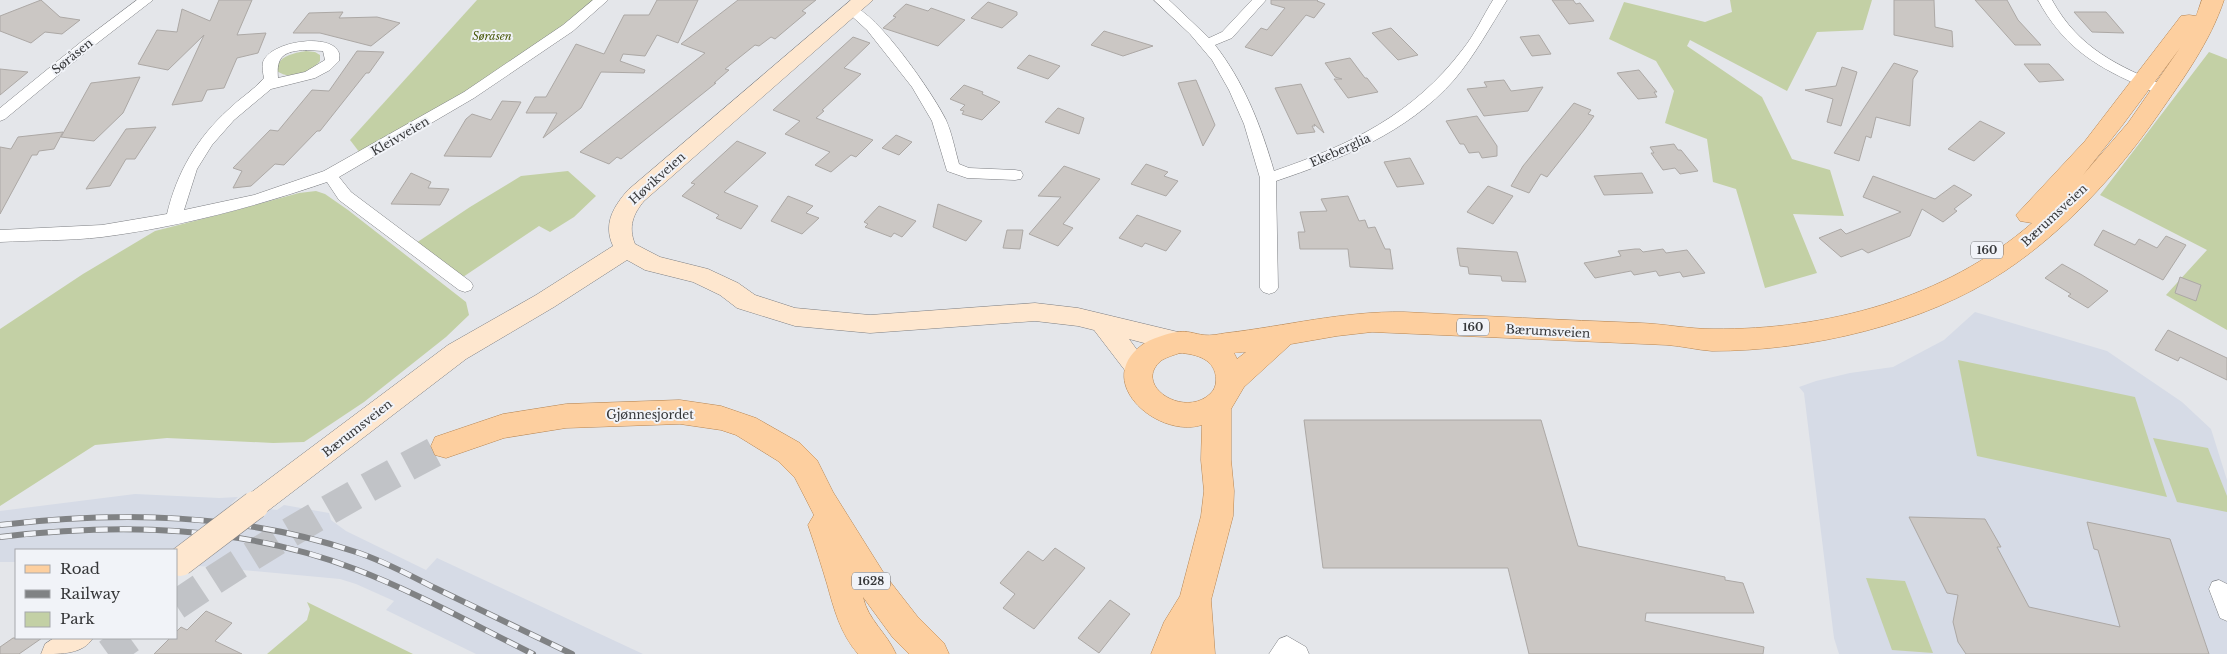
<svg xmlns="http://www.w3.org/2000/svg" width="2227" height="654" viewBox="0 0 2227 654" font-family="'Libre Baskerville',serif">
  <rect width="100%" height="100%" fill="#e4e6ea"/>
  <g fill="#d6dbe6">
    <path d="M1975 312 2107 351 2182 402 2211 429 2227 480V654H1839L1834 638 1804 393 1799 387 1816 381 1850 373 1893 367 1944 340Z"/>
    <path d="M135 494 219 498 238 497 231 504 277 510 284 505 329 513 331 520 346 531 426 570 437 558 643 654H476L386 610 394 601 356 584 340 579 199 566 176 562V550H16V562H0V511Z"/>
  </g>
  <g fill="#c3d0a5">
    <path d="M477 0H599L514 64 360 153 350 140Z"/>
    <path d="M1730 0H1872L1863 30 1817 32 1787 91 1690 40 1687 46 1762 97 1792 159 1830 170 1844 216 1793 214 1817 273 1765 288 1736 189 1713 182 1707 139 1665 123 1674 91 1656 61 1609 39 1624 2 1705 22 1732 12Z"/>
    <path d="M306 51 315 52 320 55V61C310 73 289 82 276 70 278 56 294 53 306 51Z"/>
    <path d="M2209 52 2227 59V330L2166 295 2207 250 2100 195Z"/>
    <path d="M568 171 596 196 574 217 550 232 539 226 463 277 413 245 470 207 521 176Z"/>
    <path d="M316 191 325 194 348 210 466 302 469 315 446 337 364 402 304 442 273 443 167 438 95 445 0 506V329L83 274 155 231 226 213 299 193Z"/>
    <path d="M1958 360 2135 397 2167 497 1977 456Z"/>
    <path d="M2153 438 2208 448 2227 496V512L2177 502Z"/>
    <path d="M1866 578 1905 581 1933 653 1892 650Z"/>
    <path d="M307 602 413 654H267L307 620 310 609Z"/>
  </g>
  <g fill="#cbc7c4" stroke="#aca8a5">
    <path d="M41 0 60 17 80 20 62 34 45 32 31 43 0 31V16Z"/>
    <path d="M219 0H252L237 35 266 33 258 53 237 58 224 88 207 90 202 101 172 105 204 35 168 70 138 64 157 30 177 32 182 9 210 21Z"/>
    <path d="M657 0H698L678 43 657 35 645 56 623 54 620 61 645 70 644 73 601 72 581 108 543 138 557 113H526L535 97H546L576 44 604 54 624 15H649Z"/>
    <path d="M738 0H816L802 11 806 13 781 34 775 39 771 37 759 46 755 45 725 69 729 70 714 83H716L621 159 617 157 609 164 580 152 705 53 681 44Z"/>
    <path d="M1271 0H1318L1317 1 1325 4 1314 18 1306 15 1272 56 1245 47 1261 28 1267 30 1285 8 1271 4Z"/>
    <path d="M1552 0H1573L1576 4 1580 3 1594 21 1569 24Z"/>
    <path d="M1894 0H1934L1935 27 1952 31 1953 47 1894 35Z"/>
    <path d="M1975 0H2007L2018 20 2041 45H2015Z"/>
    <path d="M988 2 1017 12V15L1002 28 971 18Z"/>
    <path d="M906 4 928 11 931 8 965 20 938 46 883 28 896 17 893 16Z"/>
    <path d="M343 12 339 18 377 17 400 23 371 46 320 33H293L309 13Z"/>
    <path d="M2074 12H2106L2124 33 2092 32Z"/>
    <path d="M1391 28 1418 55 1398 60 1372 33Z"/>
    <path d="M1104 31 1153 46 1123 56 1091 45Z"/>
    <path d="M1539 35 1551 54 1532 56 1520 37Z"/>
    <path d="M853 37 870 43 844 68 861 74 822 110 824 111 816 118 873 140 856 157 851 155 831 172 815 165 830 152 785 134 800 121 773 110Z"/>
    <path d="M357 51 384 52 369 73H366L320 131H317L284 165 275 164 251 186 233 188 242 171 233 168 270 130 278 131 312 90 329 91Z"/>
    <path d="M1029 55 1060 66 1048 79 1017 68Z"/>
    <path d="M1350 58 1365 78H1367L1378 92 1348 98 1334 79H1342L1335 77 1325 63Z"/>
    <path d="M1894 63 1918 71 1913 79 1910 126 1876 117 1871 138 1866 136 1859 161 1834 153Z"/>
    <path d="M2024 64H2049L2064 80 2039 82Z"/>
    <path d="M1842 67 1857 72 1841 126 1827 122 1833 99 1805 90 1836 86Z"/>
    <path d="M0 69 28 72 0 95Z"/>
    <path d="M1639 70 1657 92H1654L1657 97 1638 99 1617 73Z"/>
    <path d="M140 77 123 113 94 141 61 137 91 83Z"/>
    <path d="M1196 80 1215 125 1203 146 1178 83Z"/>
    <path d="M1504 80 1511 91 1543 87 1528 111 1484 116 1467 89 1487 87 1484 82Z"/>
    <path d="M1301 84 1324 133 1314 124 1315 126H1312L1315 132 1297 134 1275 88Z"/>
    <path d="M964 85 983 92 982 94 1000 102 982 120 962 114 964 111 960 110 965 105 950 99Z"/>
    <path d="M502 101 521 102 491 157 444 156 466 119 472 114 491 120Z"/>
    <path d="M1574 103 1591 110 1588 114 1594 116 1584 130 1547 177 1541 174 1529 193 1511 186 1523 166Z"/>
    <path d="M1058 108 1084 118 1079 134 1045 122Z"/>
    <path d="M1477 116 1497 146V156L1482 158 1479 152 1469 153 1464 144H1460L1446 121Z"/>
    <path d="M1980 121 2005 133 1974 161 1948 149Z"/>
    <path d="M156 127 135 159H126L110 186 86 189 126 129Z"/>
    <path d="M63 132 54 149 39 151 37 155H32L0 214V147L11 149 18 137Z"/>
    <path d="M896 135 912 142 899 155 882 148Z"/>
    <path d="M737 141 766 153 724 192 758 206 741 229 716 218 719 215 682 196 695 184 691 183Z"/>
    <path d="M1674 144 1678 150H1681L1698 171 1680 174 1675 168 1663 170 1651 153H1654L1650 147Z"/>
    <path d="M1410 158 1424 184 1397 187 1384 162Z"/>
    <path d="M1146 164 1168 172 1164 176 1178 181 1166 196 1131 184Z"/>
    <path d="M1064 166 1100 179 1063 224 1073 228 1058 246 1029 234 1061 197 1038 196Z"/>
    <path d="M411 173 431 182 428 188 449 189 440 205 391 204Z"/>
    <path d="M1642 173 1653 193 1604 195 1594 176Z"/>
    <path d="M1873 176 1935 199 1954 185 1972 195 1954 209 1957 211 1943 222 1922 209 1910 236 1868 253 1862 249 1841 257 1819 238 1841 229 1846 234 1901 212 1863 197Z"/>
    <path d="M1488 186 1513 196 1493 224 1467 212Z"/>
    <path d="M788 196 813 206 806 213 819 218 802 234 771 221Z"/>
    <path d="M1348 196 1359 221 1365 220 1368 228 1375 227 1385 249H1390L1393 269 1350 267 1348 249H1300L1298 232H1305L1300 212 1327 211 1321 199Z"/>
    <path d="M938 204 982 221 966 241 933 227Z"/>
    <path d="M879 206 916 221 902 237 894 233 891 237 865 227 868 224 864 222Z"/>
    <path d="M1137 215 1181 231 1166 251 1145 243 1142 247 1119 238Z"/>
    <path d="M1007 230H1023L1020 249 1003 248Z"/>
    <path d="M2103 230 2135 245 2139 239 2157 248 2166 236 2186 245 2163 280 2094 245Z"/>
    <path d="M1457 248 1517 252 1526 282 1502 281 1501 276 1469 274 1468 267 1460 266Z"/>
    <path d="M1635 249H1640L1643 252 1663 249 1666 253 1687 250 1705 273 1683 277 1680 272 1659 276 1656 271 1634 275 1631 271 1595 278 1584 263 1621 256 1618 251Z"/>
    <path d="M2062 264 2082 275 2108 291 2088 308 2068 296 2071 294 2045 278Z"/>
    <path d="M2180 277 2201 285 2196 301 2175 293Z"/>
    <path d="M2168 330 2227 358V380L2180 357 2178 361 2155 350Z"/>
    <path d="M1304 420H1541L1578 546 1725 577V580L1743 583 1754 613H1646L1645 621 1764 647 1763 654H1529L1508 568H1323Z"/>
    <path d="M1909 517 1985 519 2001 547H1997L2029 607 2120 627 2098 550 2094 549 2087 522 2170 539 2209 654H1966L1958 642 1953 622 1958 595 1947 593Z"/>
    <path d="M1055 548 1085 568 1034 629 1003 608 1015 594 1000 583 1028 551 1043 561Z"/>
    <path d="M1110 600 1130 614 1099 653 1078 638Z"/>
    <path d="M206 611 232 623 215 641 242 654H154L170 638H176V632L181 627 187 630Z"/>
    <path d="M13 638H42L19 654H0V647Z"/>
  </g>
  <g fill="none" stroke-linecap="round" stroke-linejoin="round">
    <g stroke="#c1c3c7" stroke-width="30" stroke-dasharray="30 15" stroke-linecap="butt">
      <path d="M176 605C263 546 353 494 446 446"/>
      <path d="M108 654 130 638"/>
    </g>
    <g stroke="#7c7e82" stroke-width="1">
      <g id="street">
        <path d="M137 0H153L91 48 5 119 0 121V108L81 42Z"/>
        <path d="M593 0H608L573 31 474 98 339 177 351 192 471 282 473 286 471 290 465 292 459 290 339 200 327 182C254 207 179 227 102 237 69 241 34 240 0 242V230L102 225 167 214C177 172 197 138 229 109 240 98 254 90 264 78 263 73 262 68 263 62 270 41 332 32 339 53 340 56 339 58 339 61L330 70 315 78 271 89 234 120 212 145 197 169 184 210 254 195 324 171 464 92 563 25ZM306 50 323 51 325 60 305 72 278 78C276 56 284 51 306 50Z"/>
        <path d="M1154 0H1169L1209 38 1222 32 1252 0H1266L1232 38 1215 45C1244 82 1261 126 1274 171 1350 145 1413 115 1463 49 1475 34 1483 16 1493 0H1507C1490 27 1475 55 1454 80 1407 133 1341 159 1276 181L1278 288 1275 292 1269 294 1263 292 1260 288V178L1244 124 1229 90 1212 60 1190 34Z"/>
        <path d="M2038 0H2052C2079 49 2118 66 2168 87L2170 90 2168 93C2158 96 2145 88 2136 84 2091 64 2062 44 2038 0Z"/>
        <path d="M852 6C877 12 934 95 946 120 952 133 955 150 959 164L969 168 1015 170 1021 171 1023 175 1021 179 1015 180 967 178 947 171 932 121 912 87 867 30 845 10Z"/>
        <path d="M2219 580 2227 584V621L2220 618 2209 589 2212 582Z"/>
        <path d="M1287 636 1306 647 1309 654H1269L1279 639Z"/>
      </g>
    </g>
    <g stroke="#7c7e82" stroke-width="1">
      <g id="secondary">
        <path d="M851 0H873L644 201C633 214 628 227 635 244L660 257 708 269 738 283 755 295 795 308 870 315 1035 303 1078 308 1178 332 1187 335 1191 342 1187 349 1178 352 1129 339 1152 370 1148 377 1139 380 1130 377 1094 330 1078 326 1035 321 870 333 795 326 737 308 720 295 693 282 645 270 627 260 554 307 466 359 265 513 255 517 245 513 241 505 245 497 448 345 536 295 613 246C603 224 613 207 628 190Z"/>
        <path d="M54 638H93C83 654 63 654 41 654L45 644Z"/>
      </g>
    </g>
    <g stroke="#b68552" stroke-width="1">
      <g id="primary">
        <path d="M2202 0H2224C2210 42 2183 79 2158 115 2117 174 2065 231 2005 271 1924 325 1809 351 1712 351 1697 350 1682 346 1667 345L1372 332 1337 336 1291 344 1244 387 1231 409V460L1234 491 1233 516 1211 600 1215 654H1151L1164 622 1180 596 1201 516 1204 491 1201 460 1202 425C1158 439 1092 382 1142 345 1150 339 1168 333 1178 332 1186 330 1195 334 1204 335 1211 336 1219 334 1226 333 1286 326 1343 311 1404 312 1483 316 1562 320 1641 323 1665 324 1689 329 1713 329 1826 330 1945 299 2032 223L2020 221 2016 215 2085 141 2181 16 2189 15 2196 16ZM2180 48 2128 123 2083 175 2121 127ZM1243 352H1246L1237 359 1234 353ZM1180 353C1196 354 1216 359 1216 380 1216 386 1214 390 1210 394 1183 419 1131 384 1162 360 1167 357 1174 355 1180 353Z"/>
        <path d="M680 400 721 406 756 418 800 443 817 460 833 492 885 575 917 616 944 643 949 654H909L893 638 863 597C868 620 887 633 896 654H858C840 633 834 609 827 584 821 564 815 545 808 525L814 515 795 478 778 461 736 435 721 430 680 424 566 428 504 438 446 458 435 455 431 446 435 437 503 414 566 404Z"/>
      </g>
    </g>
    <use href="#street" fill="#fff" fill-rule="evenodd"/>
    <use href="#secondary" fill="#fee7cf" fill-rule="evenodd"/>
    <use href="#primary" fill="#fdcf9f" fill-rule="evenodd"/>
    <g stroke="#808284" stroke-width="6">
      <g id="rail">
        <path d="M0 525C120 511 240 513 356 552 384 561 409 575 435 588 481 610 526 632 572 654"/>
        <path d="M0 537C119 523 241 525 355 569 416 592 474 625 533 654"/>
      </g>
    </g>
    <use href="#rail" stroke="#f1f3f8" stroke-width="4.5" stroke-dasharray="12" stroke-linecap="butt"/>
    <g stroke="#7c7e82" stroke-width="29" stroke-linecap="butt">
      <path id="secondary-bridge" d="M180 562 255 505"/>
    </g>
    <use href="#secondary-bridge" stroke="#fee7cf" stroke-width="28"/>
  </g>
  <g text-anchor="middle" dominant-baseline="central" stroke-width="4" stroke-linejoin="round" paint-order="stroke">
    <g font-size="11" font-style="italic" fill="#48580a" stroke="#f1f3f8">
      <text x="492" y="36">Søråsen</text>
    </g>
    <g fill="#f1f3f8" stroke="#6e6f72" stroke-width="1">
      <rect x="1971" y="241.5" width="32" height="17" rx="4"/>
      <rect x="1457" y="318.5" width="32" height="17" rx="4"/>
      <rect x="852" y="572.5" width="38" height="17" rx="4"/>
    </g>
    <g font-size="11" font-weight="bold" fill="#363739">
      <text x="1987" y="250">160</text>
      <text x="1473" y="327">160</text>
      <text x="871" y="581">1628</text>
    </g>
    <g font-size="12" fill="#363739" stroke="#f1f3f8">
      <text transform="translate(72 56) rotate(-39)">Søråsen</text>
      <text transform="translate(400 136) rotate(-30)">Kleivveien</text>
      <text transform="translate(1340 150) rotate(-24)">Ekeberglia</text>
      <text transform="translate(657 178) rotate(-42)">Høvikveien</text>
      <text transform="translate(2054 215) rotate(-43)">Bærumsveien</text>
      <text transform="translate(1548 331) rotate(3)">Bærumsveien</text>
      <text x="650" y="414">Gjønnesjordet</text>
      <text transform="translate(357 428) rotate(-38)">Bærumsveien</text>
    </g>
  </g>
  <rect x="15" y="549" width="162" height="90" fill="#f1f3f8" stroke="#a6a8ac"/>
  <rect x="25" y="565" width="25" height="8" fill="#fdcf9f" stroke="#a6a8ac"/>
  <text x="60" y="574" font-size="15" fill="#363739">Road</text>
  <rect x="25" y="590" width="25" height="8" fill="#808284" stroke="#a6a8ac"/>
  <text x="60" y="599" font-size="15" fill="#363739">Railway</text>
  <rect x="25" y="612" width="25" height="15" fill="#c3d0a5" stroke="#a6a8ac"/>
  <text x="60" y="624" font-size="15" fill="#363739">Park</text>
</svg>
